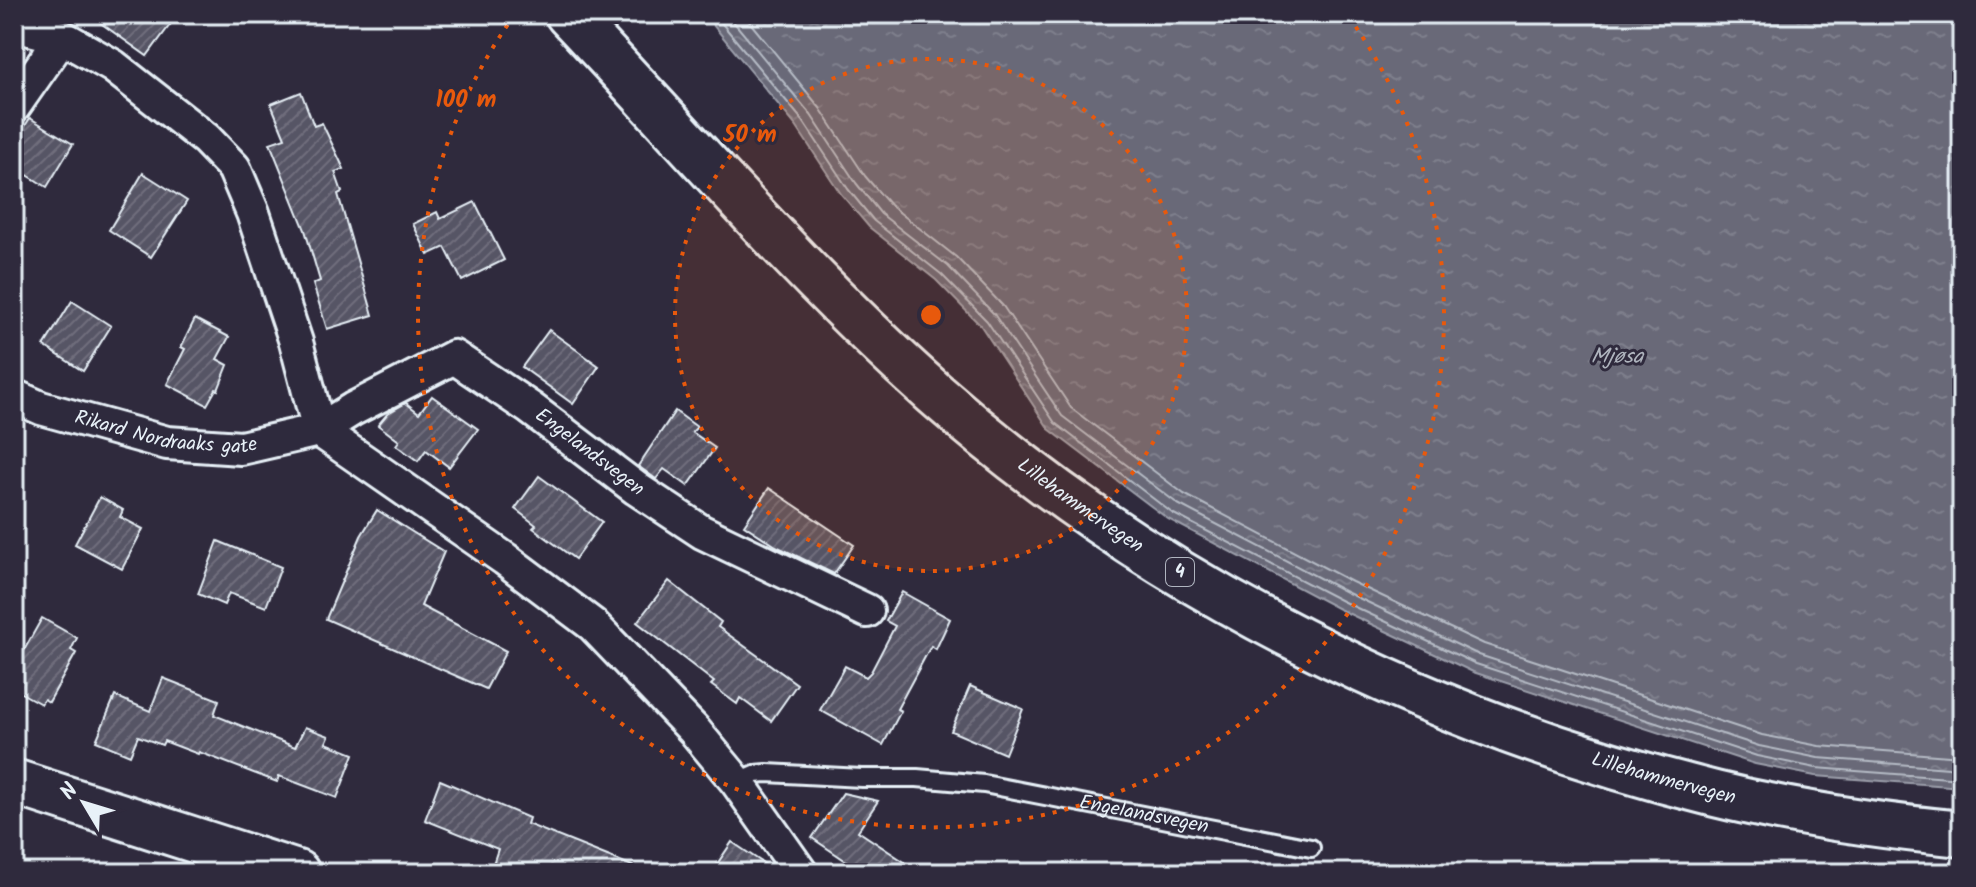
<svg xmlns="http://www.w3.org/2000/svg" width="1976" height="887" viewBox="0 0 1976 887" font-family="Kalam,sans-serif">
  <defs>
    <pattern id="water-ripples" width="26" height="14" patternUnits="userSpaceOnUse" patternTransform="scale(2)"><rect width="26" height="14" fill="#696978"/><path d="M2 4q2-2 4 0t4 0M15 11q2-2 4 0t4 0" fill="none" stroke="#7e7f8c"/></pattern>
    <pattern id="building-hatch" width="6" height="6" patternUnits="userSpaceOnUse" patternTransform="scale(2)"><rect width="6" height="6" fill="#575565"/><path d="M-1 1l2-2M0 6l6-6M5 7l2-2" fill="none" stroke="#6f6e7c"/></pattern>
  </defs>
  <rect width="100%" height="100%" fill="#2f2a3d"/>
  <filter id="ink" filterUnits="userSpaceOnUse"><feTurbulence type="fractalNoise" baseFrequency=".0125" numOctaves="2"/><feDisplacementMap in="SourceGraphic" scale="16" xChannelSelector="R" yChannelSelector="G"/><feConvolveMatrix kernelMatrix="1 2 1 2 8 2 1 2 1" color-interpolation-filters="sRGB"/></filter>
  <g filter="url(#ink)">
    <path fill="url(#water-ripples)" stroke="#9c9fab" stroke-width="2" d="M704 14H1962V787L1815 776 1755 764 1473 672 1339 609 1168 519 1049 429 981 326 936 280 869 227 841 194 796 126Z"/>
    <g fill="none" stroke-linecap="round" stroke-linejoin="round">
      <g stroke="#b5bbc5" stroke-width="2">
        <path d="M714 14 803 121 848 189 874 221 941 274 987 321 1055 423 1172 513 1342 601 1476 664 1757 756 1816 768 1962 779"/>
        <path d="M727 14 811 115 856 183 881 214 948 266 994 314 1062 416 1178 504 1346 592 1479 655 1759 746 1818 758 1962 769"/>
        <path d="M743 14 820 108 865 176 890 205 956 257 1003 306 1071 408 1184 494 1352 582 1484 644 1762 735 1819 746 1962 757"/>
      </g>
    </g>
    <g fill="url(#building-hatch)" stroke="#e8f1f8" stroke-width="2">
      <path d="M88 14H178L147 56Z"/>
      <path d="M301 92 314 126 322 123 344 169 335 172 342 192 338 194 373 315 327 329 313 284 320 281 305 230 270 143 285 138 271 104Z"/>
      <path d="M30 118 73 144 47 187 14 167V143Z"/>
      <path d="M143 173 187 201 151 257 109 230Z"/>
      <path d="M475 202 504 260 462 281 445 247 428 255 413 224 437 212 440 219Z"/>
      <path d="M72 301 111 326 83 371 44 346Z"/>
      <path d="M195 319 229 337 217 359 228 365 218 390 216 389 207 405 167 384 185 349 181 347Z"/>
      <path d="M549 330 599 366 573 404 522 367Z"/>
      <path d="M432 396 478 429 449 467 426 450 418 461 396 445 399 441 378 425 388 413 406 403 419 413Z"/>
      <path d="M675 411 697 427 692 432 715 448 688 486 664 469 656 479 638 466Z"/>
      <path d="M539 476 602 522 575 559 533 528 536 525 515 509Z"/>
      <path d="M769 488 854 545 834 574 776 546 744 525Z"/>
      <path d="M100 497 123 510 120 517 143 529 122 569 75 544Z"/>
      <path d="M377 510 444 552 421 606 506 651 486 689 326 619 361 536Z"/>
      <path d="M218 541 281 567 266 607 229 593 224 605 198 594Z"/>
      <path d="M669 581 721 622 718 627 797 684 771 721 740 698 737 704 711 685 714 682 637 622Z"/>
      <path d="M902 592 950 619 936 649 931 646 897 709 901 711 883 745 820 710 845 666 866 677 871 672 895 626 886 621Z"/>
      <path d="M42 618 77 638 71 650 76 653 49 702 44 699 41 704 14 689V668Z"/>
      <path d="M163 678 219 700 214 715 295 747 305 727 329 736 326 743 354 754 337 798 279 776 277 782 199 752 198 754 164 741 162 745 138 736 130 755 96 741 115 696 150 711Z"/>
      <path d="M970 686 1023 709 1005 754 951 731Z"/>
      <path d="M440 780 529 818 527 824 650 873H490L498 849 425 820Z"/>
      <path d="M843 793 878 801 858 831 921 873H864L812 838Z"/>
      <path d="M732 842 778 873H711Z"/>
    </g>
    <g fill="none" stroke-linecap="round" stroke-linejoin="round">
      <g stroke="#e8f1f8" stroke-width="22">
        <g id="lane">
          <path id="s1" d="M737 782 755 774 767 773 862 778H917L984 784 1311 848"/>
        </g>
      </g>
      <g stroke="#e8f1f8" stroke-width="38">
        <g id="street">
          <path d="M14 25 62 37 113 66 206 139 234 168 253 213 296 342 319 430 505 559 593 625 694 730 737 782 801 873"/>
          <path d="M14 106 62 37"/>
          <path id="s2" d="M14 396 41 408 167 443 241 448 319 430 353 409 454 357 530 408 637 489 702 532 867 611"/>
        </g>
      </g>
      <g stroke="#e8f1f8" stroke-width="50">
        <path id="secondary" d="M14 782 297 873"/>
      </g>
      <g stroke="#e8f1f8" stroke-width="50">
        <g id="highway">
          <path id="s3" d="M568 14C689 142 802 276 934 393 1155 588 1429 723 1715 794 1796 814 1879 826 1962 834"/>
        </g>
      </g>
      <use href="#lane" stroke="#2f2a3d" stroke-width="16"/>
      <use href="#street" stroke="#2f2a3d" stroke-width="32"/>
      <use href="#secondary" stroke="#2f2a3d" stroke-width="44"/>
      <use href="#highway" stroke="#2f2a3d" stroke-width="44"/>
    </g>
  </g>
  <circle cx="931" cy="315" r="256" fill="#e8590c" fill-opacity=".12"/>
  <g fill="none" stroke="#e8590c" stroke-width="4" stroke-dasharray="4 8">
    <circle cx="931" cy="315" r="256"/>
    <path d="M1349 17A513 513 0 1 1 513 17"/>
  </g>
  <g text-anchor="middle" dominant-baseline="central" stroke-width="6" stroke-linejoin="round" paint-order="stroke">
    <rect fill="#2f2a3d" stroke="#b0b5c0" stroke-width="2" x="1166" y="558" width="28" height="28" rx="6"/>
    <g font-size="18" font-weight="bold" fill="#e8f1f8">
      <text x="1180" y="572">4</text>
    </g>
    <g font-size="20" fill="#e8f1f8" stroke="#2f2a3d">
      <text stroke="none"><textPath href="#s2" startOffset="158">Rikard Nordraaks gate</textPath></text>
      <text stroke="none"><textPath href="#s2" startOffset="634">Engelandsvegen</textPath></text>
      <text stroke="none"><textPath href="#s3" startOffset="712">Lillehammervegen</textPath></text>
      <text stroke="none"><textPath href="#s3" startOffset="1360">Lillehammervegen</textPath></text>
      <text stroke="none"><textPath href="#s1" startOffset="412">Engelandsvegen</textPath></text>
    </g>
    <g font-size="22" font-style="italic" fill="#afb4be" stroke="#2f2a3d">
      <text x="1617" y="357">Mjøsa</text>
    </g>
  </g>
  <circle cx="931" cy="315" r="12" fill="#e8590c" stroke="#2f2a3d" stroke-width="4"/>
  <g font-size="24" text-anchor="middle" font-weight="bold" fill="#e8590c" stroke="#2f2a3d" stroke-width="6" stroke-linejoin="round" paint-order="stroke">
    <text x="466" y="107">100 m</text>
    <text x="750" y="142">50 m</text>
  </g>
  <rect width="1976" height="887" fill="none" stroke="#2f2a3d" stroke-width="48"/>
  <rect x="24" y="24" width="1928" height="839" fill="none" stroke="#e8f1f8" stroke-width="3" filter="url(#ink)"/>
  <g transform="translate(84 803) rotate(308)" stroke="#2f2a3d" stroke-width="6" paint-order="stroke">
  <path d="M0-6L14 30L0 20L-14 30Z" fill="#e8f1f8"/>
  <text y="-12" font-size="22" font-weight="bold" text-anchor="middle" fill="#e8f1f8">N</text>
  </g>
</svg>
